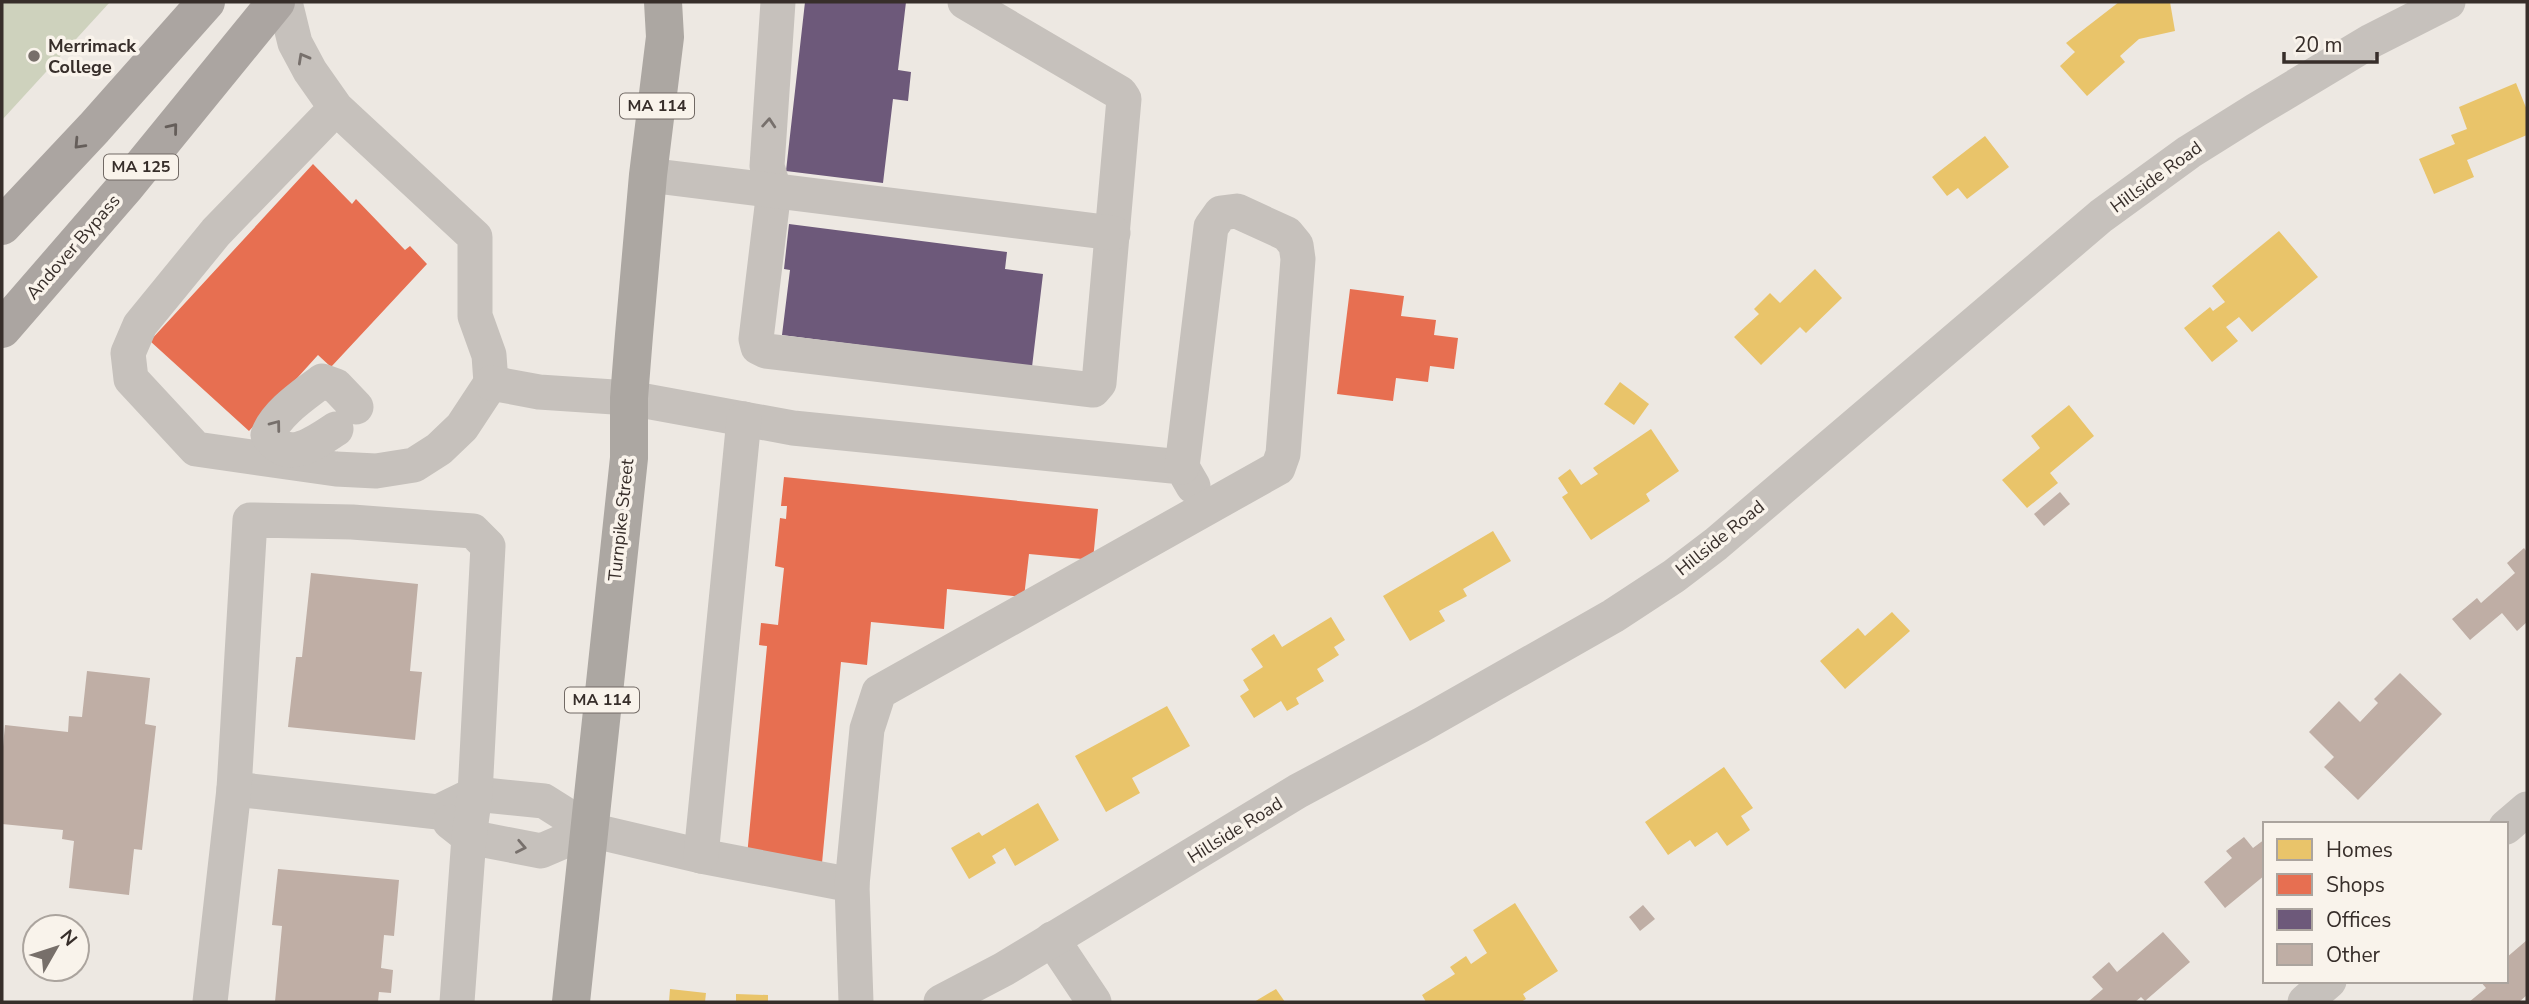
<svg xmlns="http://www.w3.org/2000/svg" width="2529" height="1004" viewBox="0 0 2529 1004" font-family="'Nunito Sans',sans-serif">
  <rect width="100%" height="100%" fill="#ede8e2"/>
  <path fill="#ced2bd" d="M2 2H110L2 120Z"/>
  <g fill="#e9c46a">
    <path d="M2119 2H2170L2175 31 2139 39 2120 56 2125 62 2087 96 2060 66 2075 52 2066 43Z"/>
    <path d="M2516 83 2527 110V135L2467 160 2474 177 2434 194 2419 159 2455 144 2451 135 2467 129 2459 107Z"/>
    <path d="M1985 136 2009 167 1967 199 1958 188 1947 196 1932 177Z"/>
    <path d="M2279 231 2318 277 2252 332 2239 317 2226 327 2238 341 2212 362 2184 328 2210 307 2213 311 2225 302 2212 286Z"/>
    <path d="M1815 269 1842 298 1806 333 1800 327 1761 365 1734 337 1759 314 1754 309 1770 293 1780 303Z"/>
    <path d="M1620 382 1649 404 1634 425 1604 404Z"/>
    <path d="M2069 405 2094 436 2050 473 2058 483 2027 508 2002 480 2040 448 2031 436Z"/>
    <path d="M1651 429 1679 471 1646 494 1650 501 1591 540 1562 497 1568 493 1558 478 1570 469 1581 485 1598 474 1593 468Z"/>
    <path d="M1493 531 1511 561 1463 589 1467 596 1439 611 1445 621 1410 641 1383 596Z"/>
    <path d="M1892 612 1910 631 1845 689 1820 661 1858 628 1865 636Z"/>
    <path d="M1331 617 1345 640 1334 647 1339 655 1317 669 1324 681 1296 698 1299 704 1287 711 1281 701 1254 718 1240 696 1249 690 1243 680 1263 667 1251 649 1274 634 1282 647Z"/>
    <path d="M1167 706 1190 746 1132 778 1140 793 1106 812 1075 756Z"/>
    <path d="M1724 767 1753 808 1741 816 1750 830 1727 846 1717 832 1695 847 1690 840 1668 855 1645 822Z"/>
    <path d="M1038 803 1059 840 1015 866 1005 848 992 856 996 863 969 879 951 848 979 832 982 836Z"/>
    <path d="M1515 903 1558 971 1523 994 1526 999 1521 1002H1426L1422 995 1455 974 1450 967 1466 956 1471 964 1487 953 1473 930Z"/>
    <path d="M670 989 706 993 705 1002H669Z"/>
    <path d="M1276 989 1285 1002H1254Z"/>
    <path d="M736 994 768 995V1002H736Z"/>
  </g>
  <g fill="#e76f51">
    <path d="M313 164 352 204 356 199 405 250 410 246 427 264 331 367 318 355 249 431 150 341Z"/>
    <path d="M1350 289 1404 296 1401 316 1436 320 1434 335 1458 338 1454 369 1430 366 1428 382 1396 378 1393 401 1337 394Z"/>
    <path d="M784 477 1098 509 1093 560 1029 554 1024 597 947 589 944 629 871 622 867 665 841 662 822 863 747 856 767 646 759 645 761 623 778 625 784 568 775 566 780 518 786 519 787 506H781Z"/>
  </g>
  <g fill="#6d597a">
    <path d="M805 2H906L898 70 911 72 908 101 893 99 883 183 786 171Z"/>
    <path d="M789 224 1007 252 1005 269 1043 274 1032 367 782 335 790 270 784 269Z"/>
  </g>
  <g fill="#bfaea5">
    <path d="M2060 492 2070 504 2044 526 2034 514Z"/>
    <path d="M2524 548 2527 552V622L2517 631 2502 613 2470 640 2452 619 2477 598 2481 603 2515 573 2507 563Z"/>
    <path d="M311 573 418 584 410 671 422 672 415 740 288 727 296 657H302Z"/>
    <path d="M87 671 150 678 145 724 156 726 142 850 134 849 129 895 69 888 74 841 62 839 63 830 2 824V758L5 725 68 732 69 716 82 717Z"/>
    <path d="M2400 673 2442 714 2358 800 2324 767 2334 757 2309 732 2339 701 2360 722 2378 703 2374 699Z"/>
    <path d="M2244 837 2253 848 2265 839V875L2225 908 2204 882 2232 858 2226 851Z"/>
    <path d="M278 869 399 880 394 936 384 935 381 968 393 970 391 993 379 992 378 1002H275L282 926 272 925Z"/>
    <path d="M1643 905 1655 919 1640 931 1629 917Z"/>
    <path d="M2163 932 2190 962 2145 1001 2141 997 2135 1002H2088L2103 989 2092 977 2109 962 2117 972Z"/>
    <path d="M2527 940V995L2519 1002H2469L2486 988 2480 981H2506V958Z"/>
  </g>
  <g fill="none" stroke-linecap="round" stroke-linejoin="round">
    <g stroke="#c6c1bc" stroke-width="35">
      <path d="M285 2 295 43 310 71 336 108 475 237V316L489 355 491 383 462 427 439 449 414 465 376 471 336 469 196 449 131 379 128 353 140 325 216 232 336 108"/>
      <path d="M778 2 767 166 774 190 756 339 758 347 766 351 1093 390 1099 383 1124 99 1120 93 965 2"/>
      <path d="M648 175 1113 233"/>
      <path d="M491 383 539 392 629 398 793 428 1182 467 1193 486"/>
      <path d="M336 429C313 444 288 464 268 435 276 413 304 395 322 381L336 386 356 407"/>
      <path d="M234 789 438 812 475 794 544 801 590 830 701 856 852 885"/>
      <path d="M450 822 469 837 541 851 590 830"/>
      <path d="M2506 827 2527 809"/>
      <path d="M701 856 744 419"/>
      <path d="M1052 939 1094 1002"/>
      <path d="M210 1002 234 789 250 520 352 522 473 531 488 546 475 794 469 837 457 1002"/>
      <path d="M856 1002 852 885 867 729 879 692 1278 468 1283 454 1298 259 1296 245 1287 234 1237 211 1221 213 1211 227 1182 467"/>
      <path d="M941 1002 1004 969 1298 791 1421 725 1613 616 1674 576 1716 544 2101 216 2189 152 2256 110 2371 41 2448 2"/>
      <path d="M2305 1002 2329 981"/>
    </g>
    <g stroke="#aba5a1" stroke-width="38">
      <path d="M2 226 94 128 206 2"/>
      <path d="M2 329 126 186 276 2"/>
    </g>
    <path stroke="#aca7a2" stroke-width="38" d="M571 1002 629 458V398L634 335 648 175 665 37 663 2"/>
  </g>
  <defs><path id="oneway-chevron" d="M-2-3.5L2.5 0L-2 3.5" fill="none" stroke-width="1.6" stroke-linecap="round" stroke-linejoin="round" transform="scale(1.75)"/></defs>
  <g stroke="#77706c">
    <use href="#oneway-chevron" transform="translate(303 58) rotate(-119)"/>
    <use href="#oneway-chevron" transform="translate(769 123) rotate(-86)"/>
    <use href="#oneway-chevron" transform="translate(276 425) rotate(-53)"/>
    <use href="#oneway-chevron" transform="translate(521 847) rotate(11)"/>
  </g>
  <g stroke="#655e5a">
    <use href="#oneway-chevron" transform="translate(173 128) rotate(-51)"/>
    <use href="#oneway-chevron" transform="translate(79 144) rotate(133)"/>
  </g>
  <circle fill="#776f6a" stroke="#f9f3eb" stroke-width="2.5" cx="34" cy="56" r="7"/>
  <g text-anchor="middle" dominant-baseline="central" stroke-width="7" stroke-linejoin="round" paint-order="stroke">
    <g fill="#f9f3eb" stroke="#716964" stroke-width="2">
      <rect x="620" y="93.5" width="74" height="25" rx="5"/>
      <rect x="104" y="154.5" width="74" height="25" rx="5"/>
      <rect x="565" y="687.5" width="74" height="25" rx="5"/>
    </g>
    <g font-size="16" font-weight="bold" fill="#372e2a">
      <text x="657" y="106">MA 114</text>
      <text x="141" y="167">MA 125</text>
      <text x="602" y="700">MA 114</text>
    </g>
    <g font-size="18" font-weight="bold" fill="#372e2a" stroke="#f9f3eb" text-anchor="start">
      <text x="48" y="46">Merrimack<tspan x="48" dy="21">College</tspan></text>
    </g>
    <g font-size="18" fill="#372e2a" stroke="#f9f3eb">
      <text transform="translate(2156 177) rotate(-36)">Hillside Road</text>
      <text transform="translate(73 247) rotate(-49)">Andover Bypass</text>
      <text transform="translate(621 520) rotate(-84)">Turnpike Street</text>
      <text transform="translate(1720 538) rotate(-39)">Hillside Road</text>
      <text transform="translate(1235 830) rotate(-32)">Hillside Road</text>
    </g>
  </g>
  <rect width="2529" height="1004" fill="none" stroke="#372e2a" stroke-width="7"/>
  <rect x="2263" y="822" width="245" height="161" fill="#f9f3eb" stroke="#aba49e" stroke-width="2"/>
  <rect x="2277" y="839" width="35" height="21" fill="#e9c46a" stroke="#aba49e" stroke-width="2"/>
  <text x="2326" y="857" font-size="21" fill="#372e2a">Homes</text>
  <rect x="2277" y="874" width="35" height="21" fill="#e76f51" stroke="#aba49e" stroke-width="2"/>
  <text x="2326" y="892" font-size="21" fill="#372e2a">Shops</text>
  <rect x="2277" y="909" width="35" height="21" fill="#6d597a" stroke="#aba49e" stroke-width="2"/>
  <text x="2326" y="927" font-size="21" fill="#372e2a">Offices</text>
  <rect x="2277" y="944" width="35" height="21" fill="#bfaea5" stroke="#aba49e" stroke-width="2"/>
  <text x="2326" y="962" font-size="21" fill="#372e2a">Other</text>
  <g transform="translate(56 948) rotate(51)"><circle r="33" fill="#f9f3eb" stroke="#aba49e" stroke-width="2"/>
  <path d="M0-5L12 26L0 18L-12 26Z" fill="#776f6a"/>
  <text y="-10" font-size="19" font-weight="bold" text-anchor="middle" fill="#372e2a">N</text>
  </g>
  <path d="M2284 52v10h93v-10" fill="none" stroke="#372e2a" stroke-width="3.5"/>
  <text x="2294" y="52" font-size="21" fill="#372e2a" stroke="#f9f3eb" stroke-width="5" paint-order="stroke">20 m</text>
</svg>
